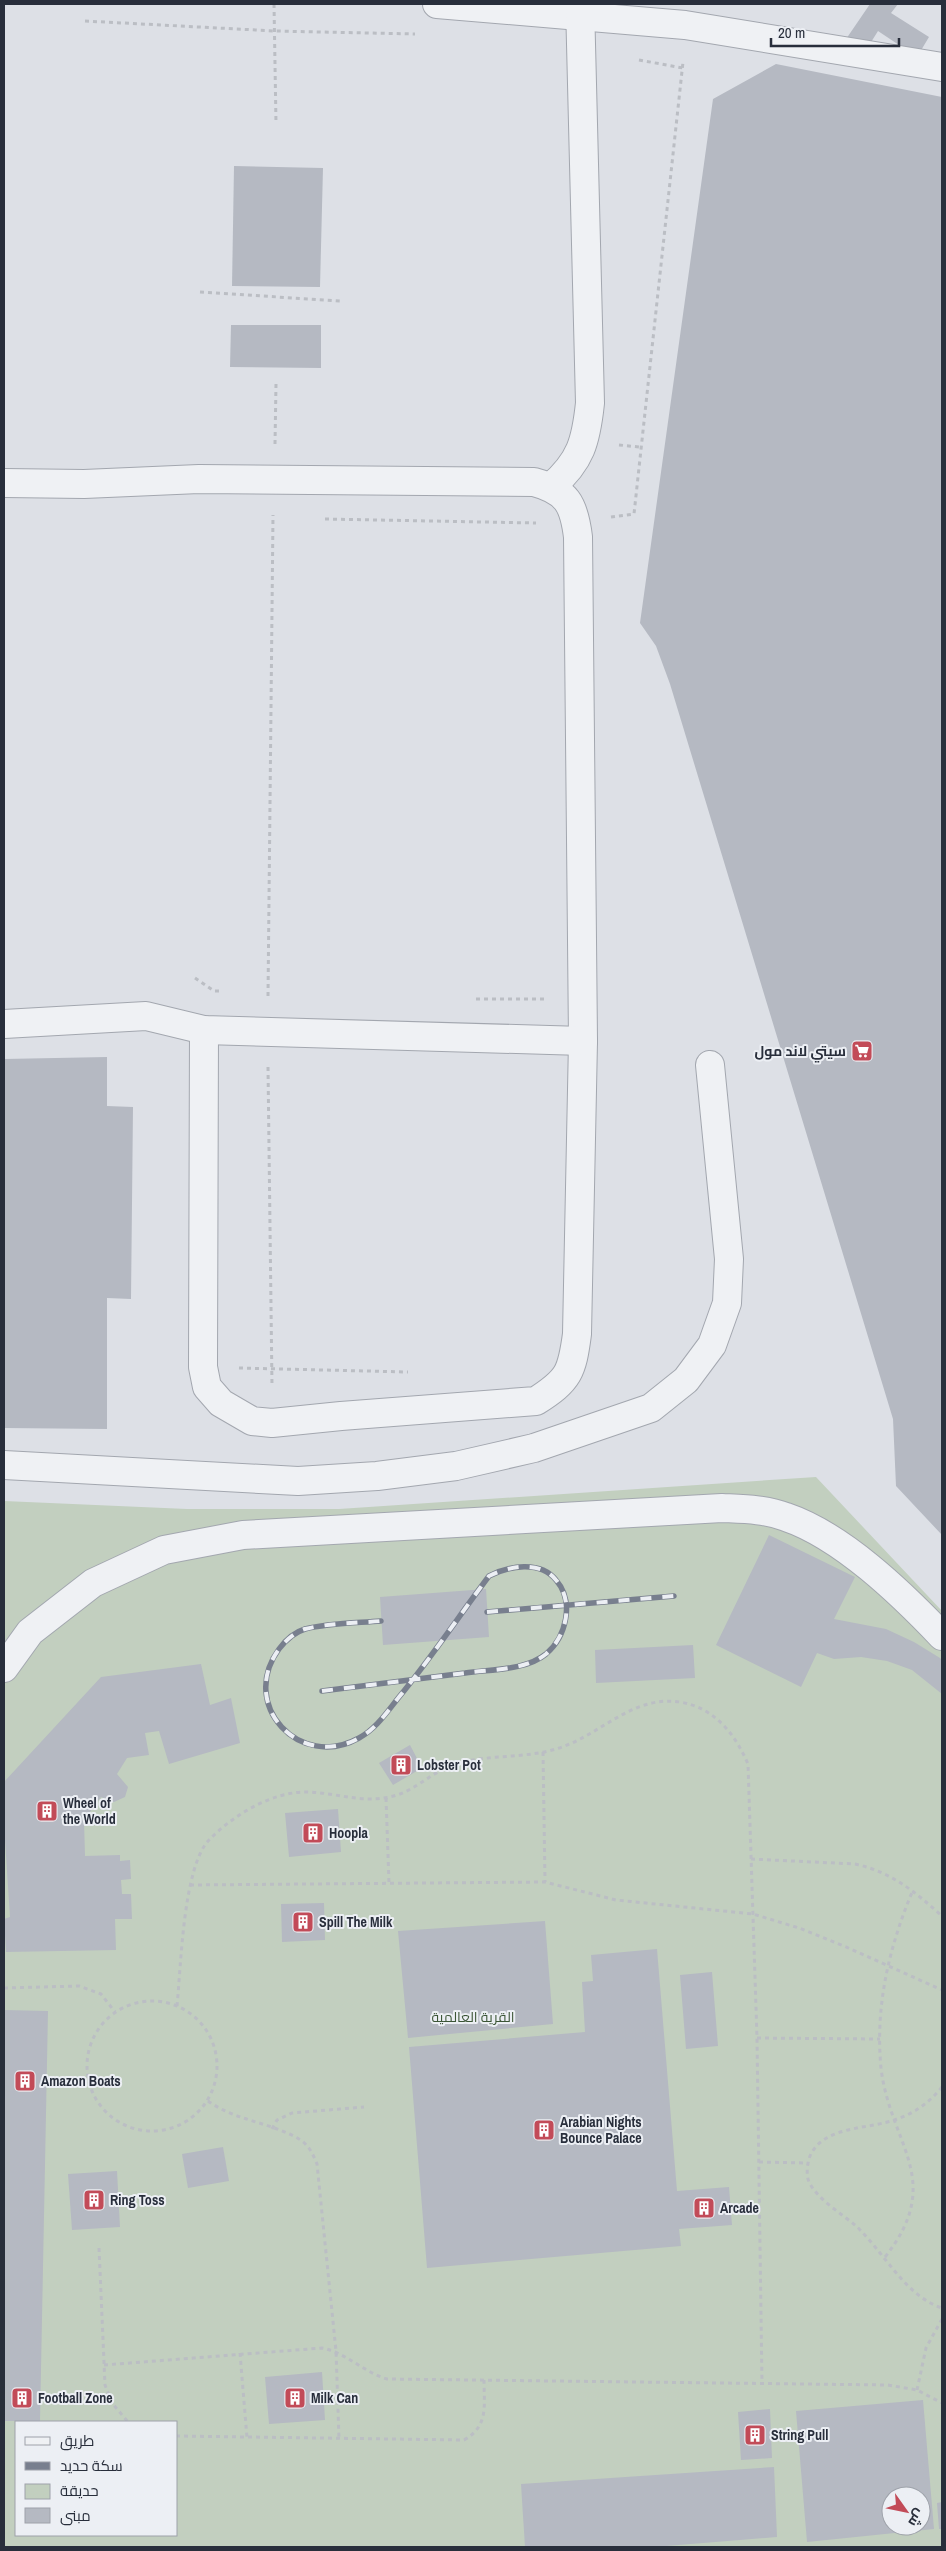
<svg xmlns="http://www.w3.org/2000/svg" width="946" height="2551" viewBox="0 0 946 2551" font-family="'Archivo Narrow',Cairo,sans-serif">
  <rect width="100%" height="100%" fill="#dde0e6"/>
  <path fill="#c2cfbf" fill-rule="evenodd" d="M816 1477 942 1611V2547H4V1501L187 1509H339ZM16 2422H176V2535H16ZM891 2496H921V2526H891Z"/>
  <g fill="#b5b9c2" fill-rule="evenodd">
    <path d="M870 4H898L891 13 929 37 917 57 878 31 868 47 842 45Z"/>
    <path d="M776 64 942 97V1535L896 1486 893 1419 670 684 656 646 640 623 713 99Z"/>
    <path d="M234 166 323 168 320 287 232 286Z"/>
    <path d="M231 325H321V368L230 367Z"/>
    <path d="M107 1057V1106L133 1107 131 1299 107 1298V1429L4 1428V1059Z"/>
    <path d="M769 1535 855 1577 834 1619 886 1629 914 1642 940 1658 942 1660V1694L912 1670 887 1661 861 1657 834 1659 817 1653 801 1687 716 1645Z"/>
    <path d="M486 1589 489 1637 383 1645 380 1597Z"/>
    <path d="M693 1645 695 1678 596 1683 595 1650Z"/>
    <path d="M201 1664 210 1705 231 1698 240 1743 169 1764 159 1731 145 1733 149 1755 127 1758 117 1774 128 1787 125 1797 114 1802 101 1797 84 1820 85 1856 120 1855V1861L130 1860 131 1879 121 1880 122 1894H131L132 1919H115L116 1950 6 1952 4 1919 10 1917 4 1825V1782L101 1677Z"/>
    <path d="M410 1745 422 1768 393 1785 379 1763Z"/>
    <path d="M338 1809 341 1852 289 1857 285 1813Z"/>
    <path d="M324 1903 325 1940 282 1942 281 1904Z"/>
    <path d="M545 1921 553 2024 408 2038 398 1931Z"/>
    <path d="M657 1949 677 2191 729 2187 732 2225 679 2229 681 2246 427 2268 409 2047 585 2032 582 1982 593 1981 591 1955Z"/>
    <path d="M712 1972 718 2046 686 2049 680 1975Z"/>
    <path d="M4 2010 48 2011 40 2421H4Z"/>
    <path d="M223 2147 229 2181 188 2188 182 2154Z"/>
    <path d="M117 2171 120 2227 72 2230 68 2174Z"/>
    <path d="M322 2372 325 2420 269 2424 265 2377Z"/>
    <path d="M923 2400 934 2529 807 2542 796 2411ZM891 2496H921V2526H891Z"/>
    <path d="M770 2409 772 2458 741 2460 738 2412Z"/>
    <path d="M774 2467 777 2537 654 2547H525L521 2484Z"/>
    <path d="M942 2502V2529H939L937 2503Z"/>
  </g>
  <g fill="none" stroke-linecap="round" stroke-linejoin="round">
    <g stroke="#a3a7af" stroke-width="30">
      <g id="minor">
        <path d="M437 4 685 25 942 67"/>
        <path d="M4 483 84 484 199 479 534 482C567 491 574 504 578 537L583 1041 577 1334C572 1372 569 1380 536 1401L341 1416 272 1423 252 1421 221 1403 207 1387 203 1367 204 1030"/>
        <path d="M551 487C581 461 586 441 590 403L580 4"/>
        <path d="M4 1024 146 1016 204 1030 583 1041"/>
        <path d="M4 1465 298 1481 377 1476 456 1466 534 1448 651 1408 686 1380 712 1345 727 1303 729 1259 710 1065"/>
        <path d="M4 1668 30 1632 93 1583 164 1550 243 1535 722 1508C743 1509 765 1509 786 1517 842 1536 901 1593 942 1636"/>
      </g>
    </g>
    <g stroke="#bbbec4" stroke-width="3" stroke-dasharray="4 4" stroke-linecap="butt">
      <path d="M274 4 276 124"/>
      <path d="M85 21 275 31 415 34"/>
      <path d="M639 60 683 68"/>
      <path d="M200 292 340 301"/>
      <path d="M275 444 276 384"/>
      <path d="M619 445 640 447"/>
      <path d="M611 517 634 514 683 62"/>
      <path d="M325 519 536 523"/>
      <path d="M195 978 214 991H220"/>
      <path d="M268 996 273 515"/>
      <path d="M476 999H547"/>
      <path d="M268 1067 272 1386"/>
      <path d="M239 1368 408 1372"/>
      <path d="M543 1752 545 1882"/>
      <path d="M386 1798 389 1883"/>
      <path d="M751 1859 855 1864C892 1872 915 1892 942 1916"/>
      <path d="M190 1885 545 1882 616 1900 753 1914 799 1928 844 1946 942 1990"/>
      <path d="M4 1988 79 1986 101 1994 115 2012"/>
      <circle cx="152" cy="2066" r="65"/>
      <path d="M177 2006C181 1967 183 1867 209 1840 233 1815 273 1791 308 1792 339 1793 366 1805 397 1795 419 1788 435 1769 459 1763 492 1754 529 1759 562 1747 602 1733 634 1695 680 1702 715 1708 735 1734 748 1764L757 2038 762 2384"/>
      <path d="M757 2038 880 2039"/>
      <path d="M942 2087C930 2102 915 2113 897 2119 868 2130 824 2125 810 2156 807 2164 806 2175 809 2182 818 2200 841 2213 856 2226 884 2252 905 2296 942 2308"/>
      <path d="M208 2101C236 2121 270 2122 299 2139 308 2144 313 2154 317 2164L336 2351 339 2439"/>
      <path d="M272 2129 277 2120 292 2113 364 2107"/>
      <path d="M759 2162 807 2163"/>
      <path d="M99 2248 105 2385 112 2403 128 2422"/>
      <path d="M885 2257C946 2180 890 2145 881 2068 875 2006 889 1947 913 1890"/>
      <path d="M240 2353 247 2438"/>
      <path d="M104 2365 322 2348C347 2353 363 2372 387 2379L888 2385 917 2390 942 2403"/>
      <path d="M917 2390 926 2348 942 2319"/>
      <path d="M176 2436 464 2440C489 2426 484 2405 484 2380"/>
    </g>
    <use href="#minor" stroke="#eff1f4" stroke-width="28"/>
    <g stroke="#787f8e" stroke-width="5.5">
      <g id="rail">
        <path d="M487 1612 674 1596"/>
        <path d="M322 1691C370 1685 418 1679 465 1673 490 1669 525 1671 546 1654 566 1637 575 1602 556 1580 540 1560 509 1566 489 1576 459 1616 431 1658 399 1697 387 1712 376 1729 359 1738 300 1771 238 1705 279 1649 285 1641 295 1632 305 1629 329 1623 357 1623 381 1621"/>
      </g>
    </g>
    <use href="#rail" stroke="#eceff4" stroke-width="4" stroke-dasharray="11" stroke-linecap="butt"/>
  </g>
  <defs>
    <g id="supermarket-square" transform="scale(1.125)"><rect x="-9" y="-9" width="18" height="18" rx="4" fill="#c24b58" stroke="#eceff4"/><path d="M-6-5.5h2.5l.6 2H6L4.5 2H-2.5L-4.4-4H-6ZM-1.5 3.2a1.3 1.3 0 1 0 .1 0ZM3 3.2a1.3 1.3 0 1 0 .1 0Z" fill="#fff"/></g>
    <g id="building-square" transform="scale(1.125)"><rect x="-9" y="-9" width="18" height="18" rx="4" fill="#c24b58" stroke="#eceff4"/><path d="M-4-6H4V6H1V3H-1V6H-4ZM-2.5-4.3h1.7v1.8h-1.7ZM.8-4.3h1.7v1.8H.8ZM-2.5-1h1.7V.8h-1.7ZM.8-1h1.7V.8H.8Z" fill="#fff"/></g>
  </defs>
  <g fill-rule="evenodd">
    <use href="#supermarket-square" x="862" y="1051"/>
    <use href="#building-square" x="401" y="1765"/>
    <use href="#building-square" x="47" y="1811"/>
    <use href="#building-square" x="313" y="1833"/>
    <use href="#building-square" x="303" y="1922"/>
    <use href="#building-square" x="25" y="2081"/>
    <use href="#building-square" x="544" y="2130"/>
    <use href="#building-square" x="94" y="2200"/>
    <use href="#building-square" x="704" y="2208"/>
    <use href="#building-square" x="22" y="2398"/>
    <use href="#building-square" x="295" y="2398"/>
    <use href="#building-square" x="755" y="2435"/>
  </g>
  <g text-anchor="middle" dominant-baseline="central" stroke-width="4" stroke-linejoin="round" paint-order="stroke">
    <g font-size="14" font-weight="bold" fill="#282e3b" stroke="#eceff4" text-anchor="start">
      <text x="846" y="1051" text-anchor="end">سيتي لاند مول</text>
      <text x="417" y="1765">Lobster Pot</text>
      <text x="63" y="1803">Wheel of<tspan x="63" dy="16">the World</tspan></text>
      <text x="329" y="1833">Hoopla</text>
      <text x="319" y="1922">Spill The Milk</text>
      <text x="41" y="2081">Amazon Boats</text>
      <text x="560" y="2122">Arabian Nights<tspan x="560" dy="16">Bounce Palace</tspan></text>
      <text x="110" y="2200">Ring Toss</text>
      <text x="720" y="2208">Arcade</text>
      <text x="38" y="2398">Football Zone</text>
      <text x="311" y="2398">Milk Can</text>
      <text x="771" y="2435">String Pull</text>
    </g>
    <g font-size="14" fill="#3b5536" stroke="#eceff4">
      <text x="473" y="2017">القرية العالمية</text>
    </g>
  </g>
  <rect width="946" height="2551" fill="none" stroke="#282e3b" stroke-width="10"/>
  <rect x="15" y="2421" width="162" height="115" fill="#eceff4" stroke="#9ea2aa"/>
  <rect x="25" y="2437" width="25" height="8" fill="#eff1f4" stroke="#9ea2aa"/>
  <text x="60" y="2446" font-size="15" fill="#282e3b">طريق</text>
  <rect x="25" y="2462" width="25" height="8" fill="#787f8e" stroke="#9ea2aa"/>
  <text x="60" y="2471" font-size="15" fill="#282e3b">سكة حديد</text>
  <rect x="25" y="2484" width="25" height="15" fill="#c2cfbf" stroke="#9ea2aa"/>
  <text x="60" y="2496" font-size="15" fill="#282e3b">حديقة</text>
  <rect x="25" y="2508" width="25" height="15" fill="#b5b9c2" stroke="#9ea2aa"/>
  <text x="60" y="2521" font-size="15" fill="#282e3b">مبنى</text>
  <g transform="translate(906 2511) rotate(123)"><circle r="24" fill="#eceff4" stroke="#9ea2aa"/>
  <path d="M0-4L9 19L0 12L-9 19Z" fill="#c24b58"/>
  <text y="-8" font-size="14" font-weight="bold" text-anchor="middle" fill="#282e3b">ش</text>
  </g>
  <path d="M771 38v8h128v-8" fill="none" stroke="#282e3b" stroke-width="2.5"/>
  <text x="778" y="38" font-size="15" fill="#282e3b" stroke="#eceff4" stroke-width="4" paint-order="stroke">20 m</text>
</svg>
